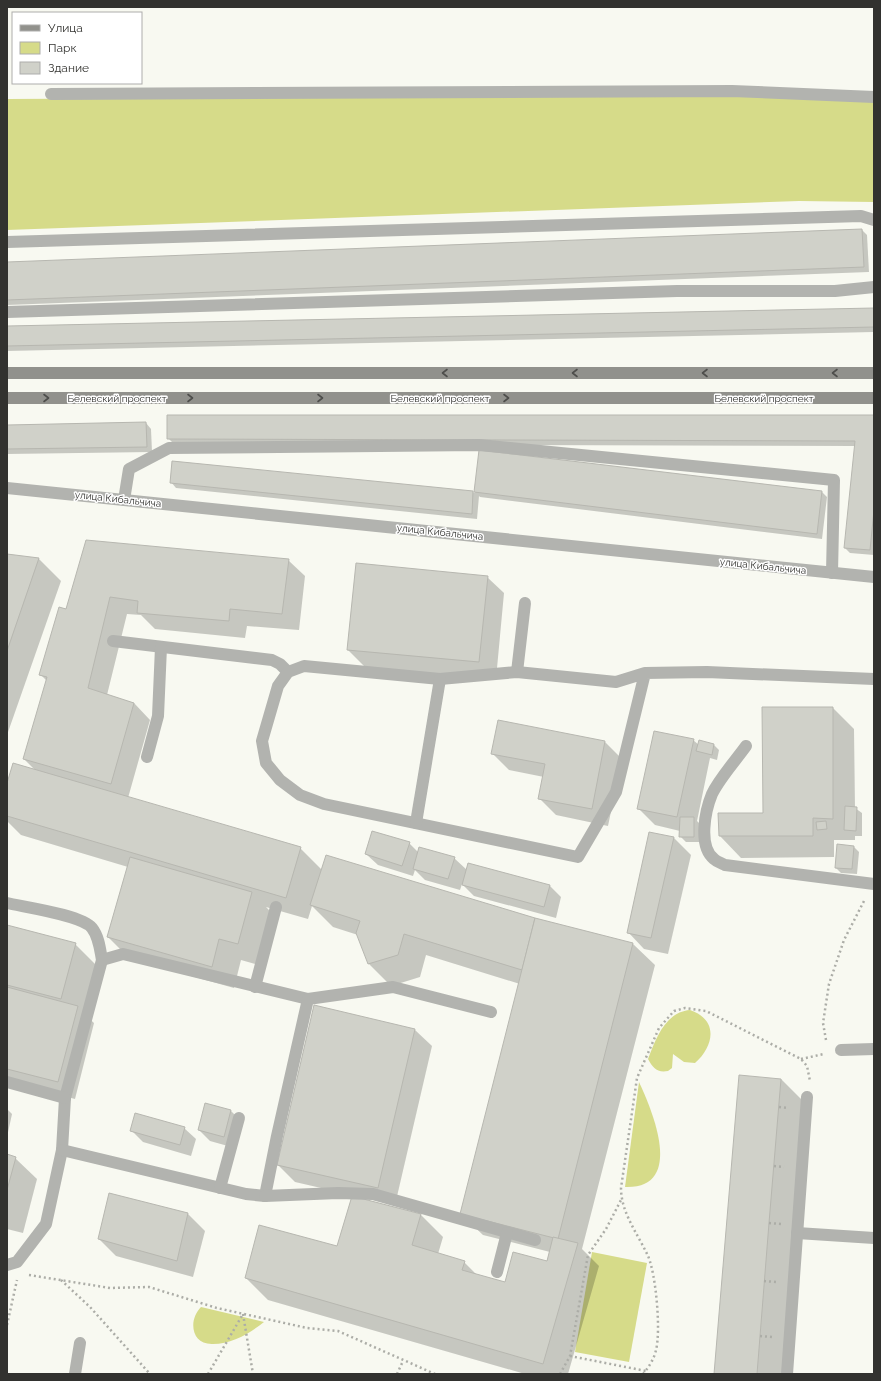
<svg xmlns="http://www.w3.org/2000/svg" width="881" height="1381" viewBox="0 0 881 1381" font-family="Raleway,sans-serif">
  <rect width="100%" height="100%" fill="#f8f9f1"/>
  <g fill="#d6db89">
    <path d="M733 95 874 102V202L799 201 7 230V99Z"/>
    <path d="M690 1010C719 1020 714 1046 695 1063L684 1062 673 1054 672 1068 668 1071C657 1073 653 1068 648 1059 656 1039 665 1012 690 1010Z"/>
    <path d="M639 1082C653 1112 685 1189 625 1187Z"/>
    <path d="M592 1252 647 1263 629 1362 575 1352Z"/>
    <path d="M201 1307 264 1322C250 1333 232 1344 213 1344 191 1345 188 1320 201 1307Z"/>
  </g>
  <g fill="#0003">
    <path d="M862 230 867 235 869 272 7 305V263Z"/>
    <path d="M874 309V332L7 351V327Z"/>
    <path d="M874 416V555L850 553 845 548 856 446 174 444 168 438Z"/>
    <path d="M146 423 151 429 152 452 7 454V426Z"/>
    <path d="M480 451 822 492 827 497 822 539 480 497 479 496 477 519 176 488 171 482 473 492 475 493Z"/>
    <path d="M87 541 288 560 305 576 299 630 247 626 245 638 155 629 141 615 127 614 107 695 134 703 150 720 128 798 300 848 322 870 633 944 655 965 582 1249 599 1266 568 1374H525L268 1300 246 1278 338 1247 352 1197 421 1215 443 1237 438 1254 464 1262 477 1275 505 1284 547 1262 550 1252 483 1235 461 1214 520 984 426 955 420 977 391 986 369 964 358 935 333 927 312 906 308 919 266 907 273 914 259 965 241 960 234 988 130 959 108 937 128 867 21 835 7 821V787L35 770 24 759 47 681 41 675 67 610Z"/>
    <path d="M7 555 39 559 61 581 7 735Z"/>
    <path d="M487 577 504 593 496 679 365 667 348 650Z"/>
    <path d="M833 708 854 729 855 808 862 813V836H855V840H834V857L741 858 720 836 719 814H764Z"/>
    <path d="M499 721 605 742 622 759 608 826 556 815 539 798 544 777 509 770 492 753Z"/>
    <path d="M693 740 699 745H714L719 750 717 760 710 758 697 821 699 823V842H686L680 836V831L655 825 638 808Z"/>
    <path d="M650 833 674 838 691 855 668 954 644 949 628 932Z"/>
    <path d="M409 843 418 852 454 858 467 870 550 886 561 897 556 918 474 896 462 884 460 890 425 880 415 870 413 876 378 865 366 854Z"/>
    <path d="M854 847 859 852 857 874 841 873 836 868Z"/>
    <path d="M7 926 75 944 97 966 84 1014 94 1023 75 1099 7 1081Z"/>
    <path d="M415 1030 432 1046 395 1205 295 1182 278 1165Z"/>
    <path d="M781 1079 811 1109 789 1374H715Z"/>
    <path d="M7 1109 12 1114 7 1137Z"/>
    <path d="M231 1111 242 1122 235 1148 210 1141 199 1130Z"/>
    <path d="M184 1128 196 1139 191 1156 143 1142 132 1131Z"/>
    <path d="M7 1155 15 1158 37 1179 23 1233 7 1229Z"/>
    <path d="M110 1194 188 1214 205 1231 193 1277 116 1256 99 1239Z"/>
  </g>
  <g fill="#d0d1c9" stroke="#b7b7b0">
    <path d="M862 229 864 267 7 300V262Z"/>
    <path d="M874 308V327L7 346V326Z"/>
    <path d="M167 415H874V510L870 550 844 548 855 441 167 439Z"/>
    <path d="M146 422 147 447 7 449V425Z"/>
    <path d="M479 450 822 491 817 534 474 492Z"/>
    <path d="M172 461 473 491 472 514 170 483Z"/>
    <path d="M86 540 289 559 282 614 230 609 229 621 137 613 138 601 110 597 88 688 134 703 111 784 23 759 47 677 39 675 59 607 66 609Z"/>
    <path d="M7 554 39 558 7 651Z"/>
    <path d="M356 563 488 576 479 662 347 650Z"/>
    <path d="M762 707H833V819L813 818V836H719L718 813H763Z"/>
    <path d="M498 720 605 741 592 809 538 799 545 764 491 754Z"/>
    <path d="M654 731 694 739 677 817 637 809Z"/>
    <path d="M699 740 714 744 712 755 696 751Z"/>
    <path d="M13 763 301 847 286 898 7 816V783Z"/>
    <path d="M845 806 857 807 856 831 844 830Z"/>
    <path d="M680 817H694V837H679Z"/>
    <path d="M826 821 827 829 817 830 816 822Z"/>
    <path d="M372 831 410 842 402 866 365 854Z"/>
    <path d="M649 832 674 837 651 938 627 933Z"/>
    <path d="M837 844 854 846 852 869 835 868Z"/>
    <path d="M419 847 455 857 448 879 413 869Z"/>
    <path d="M326 855 535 918 522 970 404 934 398 955 368 964 356 933 360 921 310 905Z"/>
    <path d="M130 857 252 892 238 944 219 939 212 967 107 937Z"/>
    <path d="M468 863 550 885 544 907 462 885Z"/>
    <path d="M535 918 633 943 558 1239 460 1214Z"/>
    <path d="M7 925 76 943 61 999 7 985Z"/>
    <path d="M7 987 78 1006 58 1082 7 1069Z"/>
    <path d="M314 1005 415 1029 378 1188 277 1165Z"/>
    <path d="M739 1075 781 1079 769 1223 757 1374H714Z"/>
    <path d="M205 1103 231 1110 224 1137 198 1130Z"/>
    <path d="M135 1113 185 1127 180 1145 130 1131Z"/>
    <path d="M7 1154 16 1157 7 1190Z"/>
    <path d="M109 1193 188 1213 177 1261 98 1239Z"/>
    <path d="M352 1196 421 1214 412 1245 465 1261 462 1270 505 1282 513 1252 547 1261 553 1237 578 1243 543 1364 245 1278 259 1225 337 1246Z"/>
  </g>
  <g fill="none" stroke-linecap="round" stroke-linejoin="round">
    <g stroke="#acada7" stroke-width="2.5" stroke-dasharray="2 3" stroke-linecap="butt">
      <path d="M826 1040 823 1023 829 984 844 940 864 901"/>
      <path d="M801 1059 824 1054"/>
      <path d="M779 1107 788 1108"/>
      <path d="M774 1166 784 1167"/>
      <path d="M769 1223 781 1224"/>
      <path d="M29 1275 110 1288 149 1287 217 1308 307 1328 338 1331 435 1374"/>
      <path d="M61 1280 90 1307 150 1374"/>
      <path d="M764 1281 776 1282"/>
      <path d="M243 1314 253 1374"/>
      <path d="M7 1325 17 1280"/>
      <path d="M760 1336 772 1337"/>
      <path d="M570 1356 646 1371"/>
      <path d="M208 1374 243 1314"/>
      <path d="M397 1374 403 1361"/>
      <path d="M560 1374 570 1356 588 1255 606 1229 621 1200"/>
      <path d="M643 1374C649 1367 654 1359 656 1350 661 1331 656 1274 648 1256 638 1234 621 1213 621 1188L637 1078 659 1028 674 1011 685 1008 706 1011 801 1059 807 1066 810 1081"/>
    </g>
    <g stroke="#b2b3af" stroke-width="12">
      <path d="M51 94 732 91 874 97"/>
      <path d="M7 242 861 216 874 220"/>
      <path d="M7 312 677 291H835L874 287"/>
      <path d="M124 500 129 469 169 448 479 445 834 480 832 573"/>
      <path d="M113 641 272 660 280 664 288 672"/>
      <path d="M517 672 525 603"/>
      <path d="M645 673 616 792 578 857 324 804 300 795 280 780 266 763 262 741 278 686 288 672 304 666 440 679 517 672 616 682 645 673 707 672 874 679"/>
      <path d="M746 746C736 760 719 779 712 794 705 811 698 846 714 859 717 862 722 863 725 865L874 884"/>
      <path d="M147 757 158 716 161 647"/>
      <path d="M416 823 440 679"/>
      <path d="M7 903C24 907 82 915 92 928 99 937 100 949 102 960L65 1098 62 1150 46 1224 17 1262 7 1265"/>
      <path d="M102 960 123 954 308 999"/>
      <path d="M255 987 276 907"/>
      <path d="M841 1050 874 1049"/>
      <path d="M7 1082 65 1098"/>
      <path d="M62 1150 246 1194 265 1196 277 1136 308 999 393 987 491 1012"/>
      <path d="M220 1188 239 1118"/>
      <path d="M265 1196 338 1193 373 1194 535 1240"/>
      <path d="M797 1233 874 1238"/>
      <path d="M497 1272 507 1233"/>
      <path d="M75 1374 80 1343"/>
      <path d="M787 1374 807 1097"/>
    </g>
    <path stroke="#b2b3af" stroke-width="12" d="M7 488 874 577"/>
    <g stroke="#91918c" stroke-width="12">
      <path d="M7 373H874"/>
      <path d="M7 398H874"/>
    </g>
  </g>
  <defs><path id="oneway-chevron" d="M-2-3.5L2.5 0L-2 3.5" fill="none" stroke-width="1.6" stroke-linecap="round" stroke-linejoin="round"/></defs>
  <g stroke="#4e4e4b">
    <use href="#oneway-chevron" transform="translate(445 373) rotate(-180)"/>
    <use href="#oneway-chevron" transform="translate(575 373) rotate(-180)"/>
    <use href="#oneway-chevron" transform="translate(705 373) rotate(-180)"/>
    <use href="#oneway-chevron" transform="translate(835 373) rotate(-180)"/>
    <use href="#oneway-chevron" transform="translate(46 398)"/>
    <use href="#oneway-chevron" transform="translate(190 398)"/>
    <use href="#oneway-chevron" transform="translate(320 398)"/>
    <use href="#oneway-chevron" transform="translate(506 398)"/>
  </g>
  <g text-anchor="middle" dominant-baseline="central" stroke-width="3" stroke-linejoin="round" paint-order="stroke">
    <g font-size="10" fill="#32322f" stroke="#fff">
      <text x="117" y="398">Белевский проспект</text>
      <text x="440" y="398">Белевский проспект</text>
      <text x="764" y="398">Белевский проспект</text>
      <text transform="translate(118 499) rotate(6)">улица Кибальчича</text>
      <text transform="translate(440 532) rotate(6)">улица Кибальчича</text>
      <text transform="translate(763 566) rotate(6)">улица Кибальчича</text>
    </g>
  </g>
  <rect width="881" height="1381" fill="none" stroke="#32322f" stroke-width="16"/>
  <rect x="12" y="12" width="130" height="72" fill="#ffffff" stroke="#adadac"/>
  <rect x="20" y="25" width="20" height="6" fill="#91918c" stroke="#adadac"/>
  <text x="48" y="32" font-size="12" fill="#32322f">Улица</text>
  <rect x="20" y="42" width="20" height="12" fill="#d6db89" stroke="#adadac"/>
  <text x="48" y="52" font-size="12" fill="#32322f">Парк</text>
  <rect x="20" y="62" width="20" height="12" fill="#d0d1c9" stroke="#adadac"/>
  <text x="48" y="72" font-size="12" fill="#32322f">Здание</text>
</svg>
